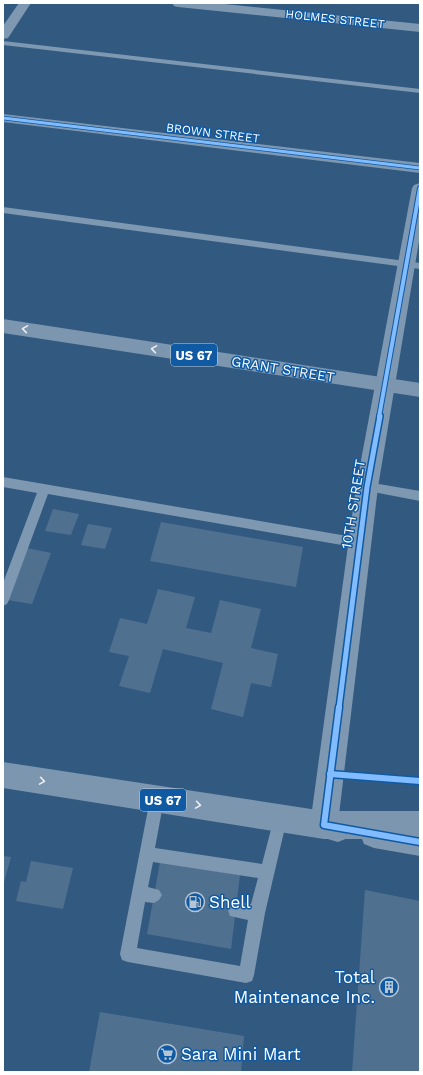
<svg xmlns="http://www.w3.org/2000/svg" width="423" height="1075" viewBox="0 0 423 1075" font-family="'Work Sans',sans-serif">
  <rect width="100%" height="100%" fill="#325a81"/>
  <g fill="#50708f">
    <path d="M53 509 79 514 71 535 45 531Z"/>
    <path d="M161 522 303 547 296 587 150 561Z"/>
    <path d="M88 524 112 528 105 549 81 545Z"/>
    <path d="M27 548 51 553 32 604 7 600Z"/>
    <path d="M158 589 195 597 186 628 211 633 220 600 261 609 251 648 278 654 271 687 251 683 243 717 211 709 223 663 163 649 150 693 119 686 129 656 109 652 120 618 147 624Z"/>
    <path d="M3 856 11 857 3 886Z"/>
    <path d="M31 861 73 868 63 909 16 901 21 881 26 882Z"/>
    <path d="M160 862 240 875 231 949 147 934Z"/>
    <path d="M365 890 420 901V1072H352Z"/>
    <path d="M100 1012 244 1036 241 1072H89Z"/>
  </g>
  <g fill="none" stroke-linecap="round" stroke-linejoin="round">
    <g fill="#7e98b1" fill-rule="evenodd">
      <path d="M3 41 420 89V93L3 45Z"/>
      <path d="M3 207 420 263V269L3 213Z"/>
      <path d="M3 477 359 538 363 539 365 543 363 547 359 548 48 494 9 600 7 604 3 606V583L37 493 3 487Z"/>
      <path d="M367 482 420 491V501L363 490 361 487 363 484Z"/>
      <path d="M157 792 162 794 164 799 155 848 262 864 275 814 280 812 285 814 287 819 265 913 254 975 252 981 246 983 128 962 122 960 120 954 150 799 152 794ZM153 862 258 878 251 904 236 902 230 904 228 910 230 916 248 920 240 966 137 948 145 902 154 903 159 900 162 895 159 890 148 887Z"/>
    </g>
    <g fill="#7e98b1" fill-rule="evenodd">
      <path d="M19 3H31L8 38 3 39V26Z"/>
      <path d="M172 3H215L420 24V32L178 7 174 6Z"/>
      <path d="M3 114 420 163V173L3 122Z"/>
      <path d="M420 183V235L378 487 339 815 348 818 352 828 348 838 338 842 314 835 310 825 356 487 412 188 414 185Z"/>
      <path d="M374 820 420 828V856L374 848 364 844 360 834 364 824Z"/>
    </g>
    <g fill="#7d96b0" fill-rule="evenodd">
      <path d="M3 319 420 383V397L3 333Z"/>
      <path d="M3 762 324 811H420V839H324L3 788Z"/>
    </g>
    <g stroke="#105aa3" stroke-width="4.5">
      <path id="cycleway-far3" d="M3 118 420 168"/>
    </g>
    <g stroke="#105aa3" stroke-width="6">
      <path id="cycleway-far2" d="M379 417 420 188"/>
    </g>
    <g stroke="#105aa3" stroke-width="8">
      <path id="cycleway-far1" d="M339 708 367 487 380 416"/>
    </g>
    <g stroke="#105aa3" stroke-width="9">
      <g id="cycleway">
        <path d="M339 707 324 825 420 842"/>
        <path d="M330 774 420 781"/>
      </g>
    </g>
    <use href="#cycleway-far3" stroke="#80bcff" stroke-width="3"/>
    <use href="#cycleway-far2" stroke="#80bcff" stroke-width="4"/>
    <use href="#cycleway-far1" stroke="#80bcff" stroke-width="5"/>
    <use href="#cycleway" stroke="#80bcff" stroke-width="6"/>
  </g>
  <defs><path id="oneway-chevron" d="M-2-3.5L2.5 0L-2 3.5" fill="none" stroke-width="1.6" stroke-linecap="round" stroke-linejoin="round"/></defs>
  <g stroke="#eceff3">
    <use href="#oneway-chevron" transform="translate(25 329) rotate(-171)"/>
    <use href="#oneway-chevron" transform="translate(154 349) rotate(-171)"/>
    <use href="#oneway-chevron" transform="translate(42 781) rotate(9)"/>
    <use href="#oneway-chevron" transform="translate(198 805) rotate(9)"/>
  </g>
  <defs>
    <g id="fuel-ring" transform="scale(1)"><circle r="9.5" fill="#105aa3" stroke="#b7c5d3" stroke-width="1.5"/><path d="M-5.5-6h7V0h2V4h1.3V-2.5L3-4.5l.8-.8L6-3V5H2.5V1h-1V6h-7ZM-4.2-4.7v3.2H.2V-4.7Z" fill="#b7c5d3"/></g>
    <g id="building-ring" transform="scale(1)"><circle r="9.5" fill="#105aa3" stroke="#b7c5d3" stroke-width="1.5"/><path d="M-4-6H4V6H1V3H-1V6H-4ZM-2.5-4.3h1.7v1.8h-1.7ZM.8-4.3h1.7v1.8H.8ZM-2.5-1h1.7V.8h-1.7ZM.8-1h1.7V.8H.8Z" fill="#b7c5d3"/></g>
    <g id="supermarket-ring" transform="scale(1)"><circle r="9.5" fill="#105aa3" stroke="#b7c5d3" stroke-width="1.5"/><path d="M-6-5.5h2.5l.6 2H6L4.5 2H-2.5L-4.4-4H-6ZM-1.5 3.2a1.3 1.3 0 1 0 .1 0ZM3 3.2a1.3 1.3 0 1 0 .1 0Z" fill="#b7c5d3"/></g>
  </defs>
  <g fill-rule="evenodd">
    <use href="#fuel-ring" x="195" y="902"/>
    <use href="#building-ring" x="389" y="987"/>
    <use href="#supermarket-ring" x="167" y="1054"/>
  </g>
  <g text-anchor="middle" dominant-baseline="central" stroke-width="3" stroke-linejoin="round" paint-order="stroke">
    <g font-size="12" fill="#fff" stroke="#105aa3">
      <text transform="translate(335 19) rotate(6)">HOLMES STREET</text>
      <text transform="translate(213 133) rotate(7)">BROWN STREET</text>
    </g>
    <g fill="#105aa3" stroke="#b7cee3" stroke-width="1">
      <rect x="171" y="344" width="46" height="22" rx="3"/>
      <rect x="140" y="789" width="46" height="22" rx="3"/>
    </g>
    <g font-size="13" font-weight="bold" fill="#fff">
      <text x="194" y="355">US 67</text>
      <text x="163" y="800">US 67</text>
    </g>
    <g font-size="14" fill="#fff" stroke="#105aa3">
      <text transform="translate(283 369) rotate(9)">GRANT STREET</text>
      <text transform="translate(353 504) rotate(-81)">10TH STREET</text>
    </g>
    <g font-size="17" fill="#fff" stroke="#105aa3" text-anchor="start">
      <text x="209" y="902">Shell</text>
      <text x="375" y="977" text-anchor="end">Total<tspan x="375" dy="20">Maintenance Inc.</tspan></text>
      <text x="181" y="1054">Sara Mini Mart</text>
    </g>
  </g>
  <rect width="423" height="1075" fill="none" stroke="#ffffff" stroke-width="8"/>
</svg>
